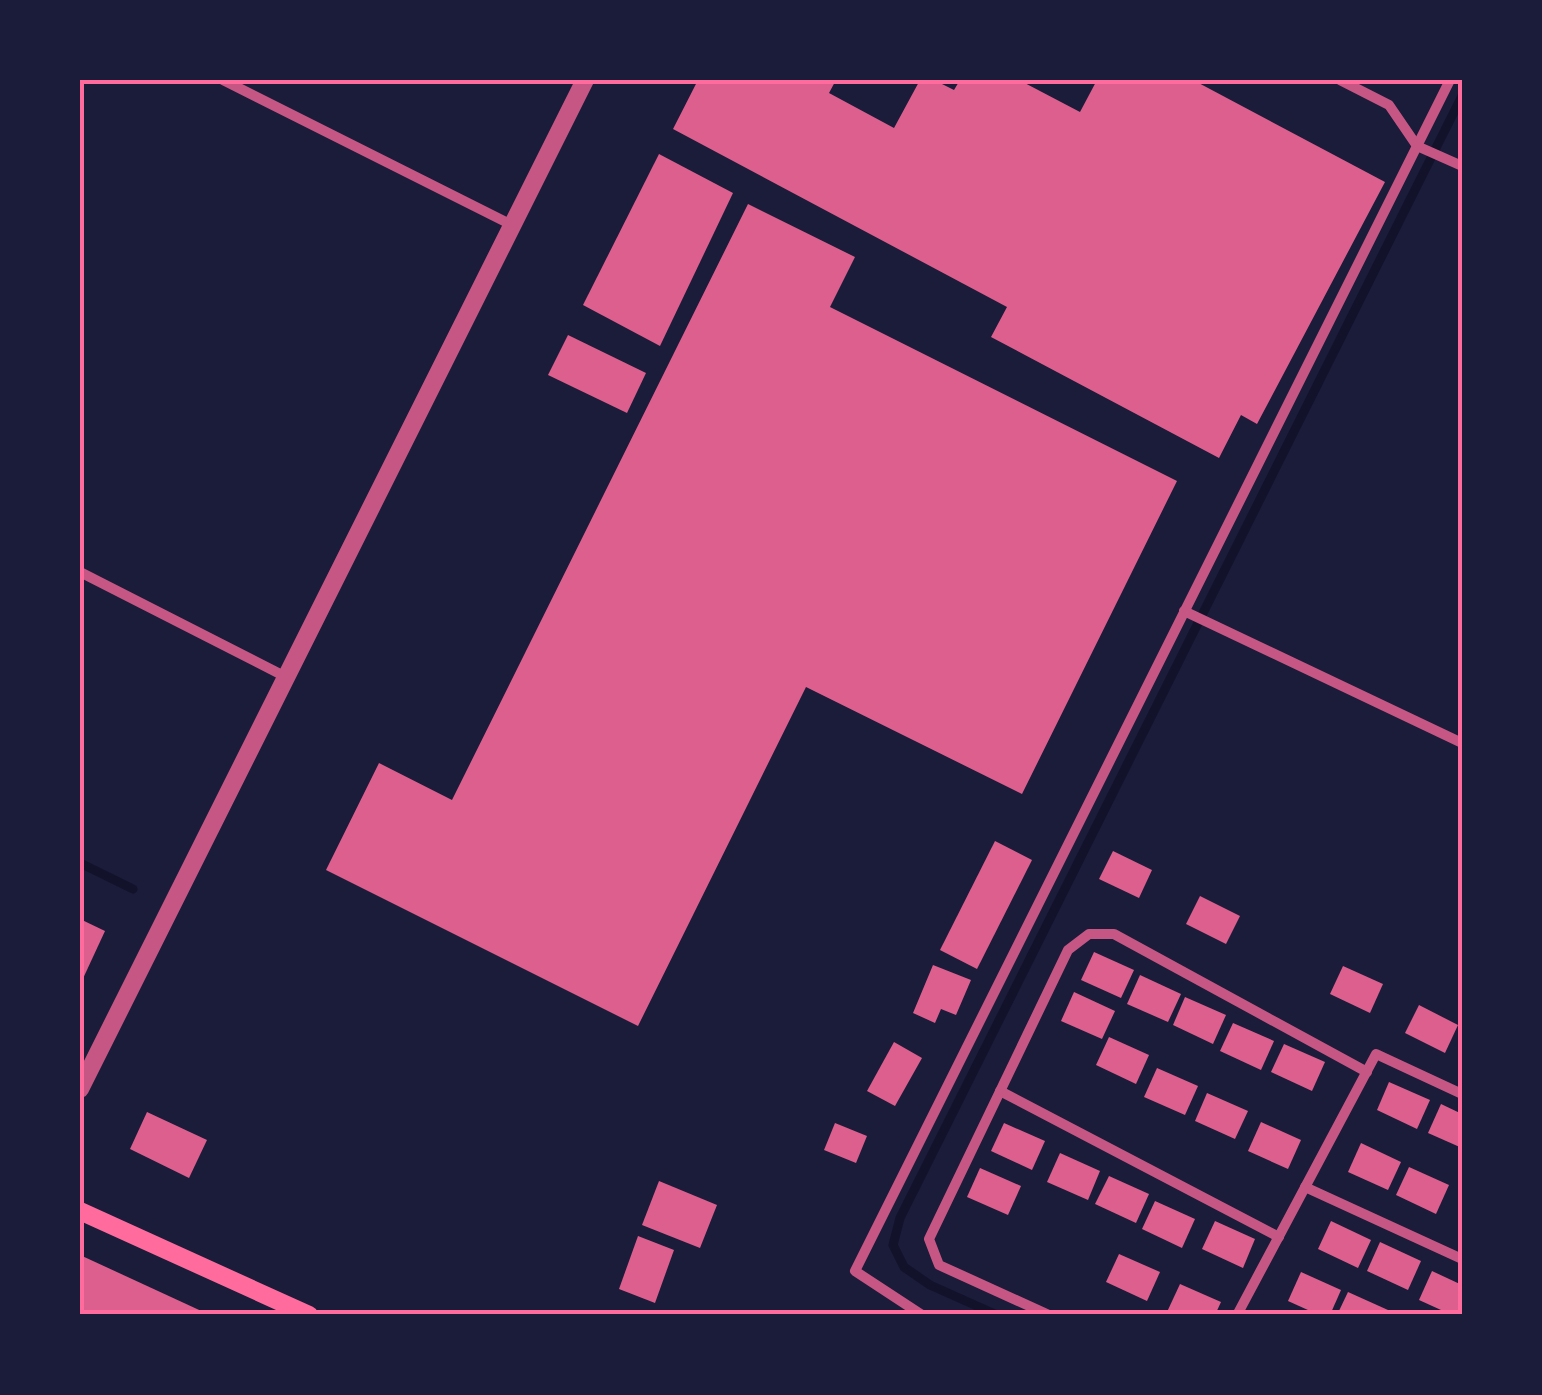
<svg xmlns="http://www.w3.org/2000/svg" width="1542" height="1395" viewBox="0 0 1542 1395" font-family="'Source Serif 4',serif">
  <rect width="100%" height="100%" fill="#1b1b3a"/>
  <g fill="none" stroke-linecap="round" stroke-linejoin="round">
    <g stroke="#12122b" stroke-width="9">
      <path d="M80 863 133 889"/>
      <path d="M997 1315 930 1285 904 1267 893 1245 900 1218 1462 96"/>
    </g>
  </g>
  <g fill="#dd5f8e">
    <path d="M698 80H836L829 93 894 128 920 80H934L954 90 960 80H1019L1080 112 1097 80H1193L1385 182 1257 424 1241 415 1219 458 991 337 1007 307 673 129Z"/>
    <path d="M659 154 733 193 660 346 583 305Z"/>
    <path d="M748 204 855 257 830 307 1177 481 1022 794 806 687 638 1026 326 870 379 763 452 800Z"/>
    <path d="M568 335 646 373 627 413 548 375Z"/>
    <path d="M995 841 1032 860 977 969 940 950Z"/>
    <path d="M1113 851 1152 870 1139 898 1099 879Z"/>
    <path d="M1200 896 1240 916 1226 944 1186 924Z"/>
    <path d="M80 919 105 931 80 985Z"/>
    <path d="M1094 952 1134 970 1121 998 1081 980Z"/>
    <path d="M933 965 971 980 956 1015 941 1009 935 1023 913 1013Z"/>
    <path d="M1343 966 1383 984 1370 1013 1330 994Z"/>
    <path d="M1140 975 1181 994 1168 1022 1127 1004Z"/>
    <path d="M1074 992 1115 1011 1102 1039 1061 1021Z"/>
    <path d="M1185 997 1226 1015 1213 1044 1173 1025Z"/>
    <path d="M1419 1005 1458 1025 1445 1053 1405 1033Z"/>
    <path d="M1233 1023 1274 1041 1261 1070 1220 1051Z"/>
    <path d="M1109 1037 1149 1055 1136 1084 1096 1065Z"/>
    <path d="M894 1042 922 1058 895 1106 867 1091Z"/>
    <path d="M1284 1044 1325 1062 1312 1091 1271 1072Z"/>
    <path d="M1157 1068 1198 1086 1185 1115 1144 1097Z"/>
    <path d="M1389 1082 1430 1100 1417 1129 1377 1110Z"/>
    <path d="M1207 1093 1248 1111 1235 1139 1195 1121Z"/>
    <path d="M1441 1104 1462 1114V1148L1428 1133Z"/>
    <path d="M147 1112 207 1140 189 1178 130 1149Z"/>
    <path d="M1261 1122 1301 1140 1288 1169 1248 1151Z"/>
    <path d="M835 1123 867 1136 856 1163 824 1150Z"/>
    <path d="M1004 1123 1045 1141 1032 1170 991 1151Z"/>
    <path d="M1361 1143 1401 1162 1388 1190 1348 1172Z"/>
    <path d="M1060 1153 1100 1171 1088 1200 1047 1182Z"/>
    <path d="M1409 1167 1449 1185 1436 1214 1396 1195Z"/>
    <path d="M980 1168 1021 1186 1008 1215 967 1197Z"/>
    <path d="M1109 1176 1149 1194 1136 1223 1095 1204Z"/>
    <path d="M659 1181 717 1205 700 1248 642 1225Z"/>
    <path d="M1155 1201 1195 1219 1182 1248 1142 1229Z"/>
    <path d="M1215 1221 1255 1239 1243 1268 1202 1249Z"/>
    <path d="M1331 1221 1371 1240 1358 1268 1318 1249Z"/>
    <path d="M638 1236 674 1250 655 1303 619 1289Z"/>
    <path d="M1380 1242 1421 1261 1408 1290 1367 1271Z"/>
    <path d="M1119 1254 1160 1272 1147 1301 1106 1282Z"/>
    <path d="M80 1255 210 1315H80Z"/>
    <path d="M1432 1271 1462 1285 1461 1315H1452L1419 1300Z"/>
    <path d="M1301 1272 1341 1290 1330 1315H1319L1288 1301Z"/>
    <path d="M1180 1284 1221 1302 1215 1315H1174L1167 1312Z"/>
    <path d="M1348 1292 1388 1310 1386 1315H1337Z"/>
  </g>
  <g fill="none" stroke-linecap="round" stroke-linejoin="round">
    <g stroke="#c65784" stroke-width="10">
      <path d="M223 80 510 224"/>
      <path d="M1340 80 1389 105 1417 146 1462 166"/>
      <path d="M80 572 286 677"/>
      <path d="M1184 611 1462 743"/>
      <path d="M1000 1091 1279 1237"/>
      <path d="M1305 1187 1462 1259"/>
      <path d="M922 1315 855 1271 1450 80"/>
      <path d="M1049 1315 939 1265 929 1239 1068 950 1089 934H1114L1367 1072"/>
      <path d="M1237 1315 1376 1054 1462 1094"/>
    </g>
    <path stroke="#c65784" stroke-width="18" d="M80 1089 585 80"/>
    <path stroke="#ff6b9d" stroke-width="18" d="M80 1211 309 1315"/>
  </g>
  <rect width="1542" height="1395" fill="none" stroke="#1b1b3a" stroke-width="165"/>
  <rect x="82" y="82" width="1378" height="1230" fill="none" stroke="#ff6b9d" stroke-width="4"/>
</svg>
